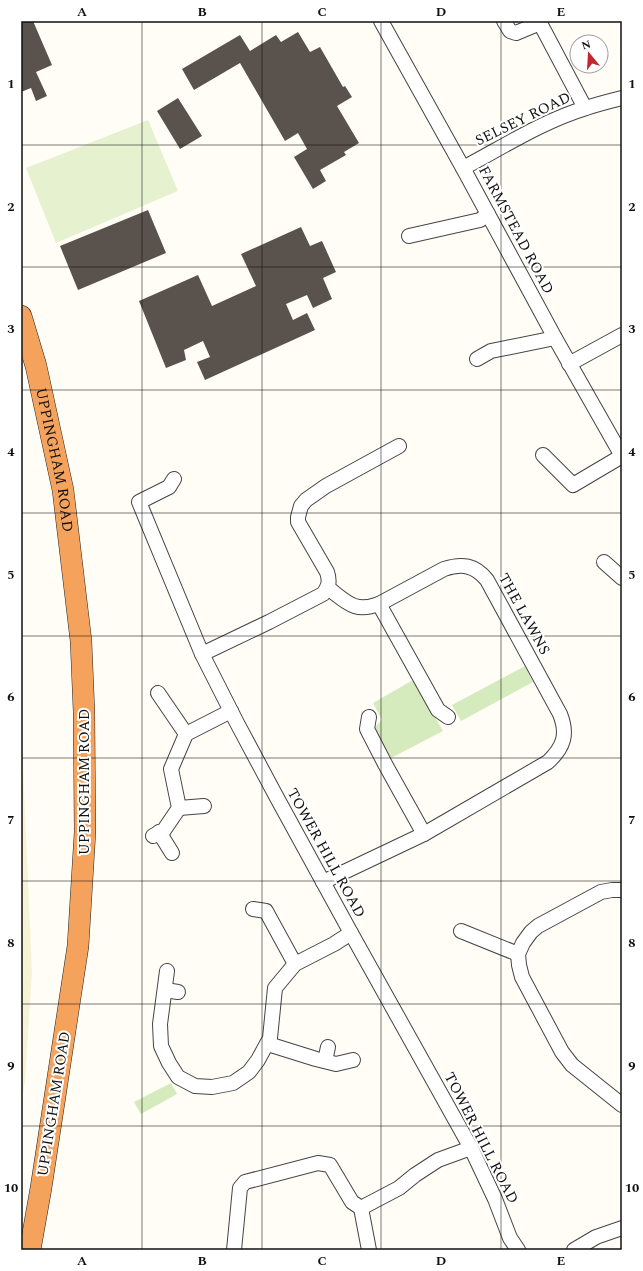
<svg xmlns="http://www.w3.org/2000/svg" width="643" height="1271" viewBox="0 0 643 1271" font-family="Spectral,serif">
  <rect width="100%" height="100%" fill="#fffdf5"/>
  <path fill="#f6f3d4" d="M21 722 32 972 25 1081 21 1105Z"/>
  <g fill="#d5ebbd">
    <path d="M525 666 533 682 461 721 452 705Z"/>
    <path d="M413 680 443 731 391 758 375 733 374 728 382 720 373 703Z"/>
    <path d="M171 1083 177 1094 141 1114 134 1102Z"/>
  </g>
  <path fill="#e6f2cf" d="M148 120 178 191 56 243 26 168Z"/>
  <g fill="#5a524d">
    <path d="M21 21H33L52 65 36 72 47 96 36 101 31 88 21 92Z"/>
    <path d="M298 32 310 52 320 47 343 87 345 86 352 97 337 106 359 143 344 152 346 155 320 170 326 181 313 189 294 157 307 149 298 133 285 141 240 63 194 90 182 69 240 35 250 51 276 35 281 42Z"/>
    <path d="M178 98 202 136 180 149 157 111Z"/>
    <path d="M148 210 166 253 78 290 60 246Z"/>
    <path d="M301 227 310 246 322 241 336 272 323 278 332 299 313 308 307 295 286 304 293 320 307 313 315 330 205 380 197 362 210 357 203 341 184 350 186 360 166 368 139 301 198 275 212 306 256 286 241 254Z"/>
  </g>
  <g fill="none" stroke-linecap="round" stroke-linejoin="round">
    <g stroke="#444" stroke-width="16">
      <g id="minor">
        <path d="M381 21 463 168 555 338 622 456"/>
        <path d="M504 21 510 31 516 33 540 23 585 108"/>
        <path d="M463 168C503 147 543 121 586 108 598 104 610 101 622 98"/>
        <path d="M409 236 480 220 488 214"/>
        <path d="M477 359 491 351 555 338"/>
        <path d="M569 364 622 335"/>
        <path d="M543 455 573 485 622 456"/>
        <path d="M174 479 169 487 139 502 202 654 237 723 276 796 351 933 471 1148 495 1199 510 1238 518 1250"/>
        <path d="M604 562 622 578"/>
        <path d="M328 588C347 602 354 613 379 604"/>
        <path d="M202 654 269 622 323 594C329 586 330 581 327 572L298 522V517L301 506 306 500 326 486 399 446"/>
        <path d="M158 693 186 734"/>
        <path d="M369 717 367 729 385 764 424 834"/>
        <path d="M179 808 204 806"/>
        <path d="M159 832 172 853"/>
        <path d="M153 836 164 830 179 808 171 769 186 734 231 711"/>
        <path d="M323 882 424 834 548 762C564 747 568 734 560 714L487 580C475 565 462 563 444 569L379 604 438 710 448 717"/>
        <path d="M622 890H612L601 892 538 926 531 932 523 943 518 954 519 965 522 977 562 1052 572 1065 622 1105"/>
        <path d="M253 909 266 911 295 964"/>
        <path d="M461 931 518 954"/>
        <path d="M167 971 160 1024 161 1046 169 1063 178 1077 195 1086 212 1087 233 1083 249 1072 258 1060 270 1038 275 988 295 964 334 944 351 933"/>
        <path d="M165 990 178 992"/>
        <path d="M268 1044 316 1059 336 1064 353 1060"/>
        <path d="M325 1061 328 1047"/>
        <path d="M361 1208 399 1188 415 1175 438 1160 471 1148"/>
        <path d="M234 1250 240 1188 245 1182 318 1163 330 1165 352 1202 361 1208 369 1250"/>
        <path d="M574 1250 596 1237 622 1228"/>
      </g>
    </g>
    <g stroke="#222" stroke-width="22">
      <g id="highway">
        <path id="s1" d="M21 316 36 366 63 490 81 641 84 712 85 832 78 946 41 1188 30 1250"/>
      </g>
    </g>
    <use href="#minor" stroke="#fff" stroke-width="14"/>
    <use href="#highway" stroke="#f5a25d" stroke-width="21"/>
  </g>
  <path fill="none" stroke="#111" stroke-width="1" stroke-opacity="0.55" d="M142 21V1250M262 21V1250M381 21V1250M501 21V1250M21 145H622M21 267H622M21 390H622M21 513H622M21 636H622M21 758H622M21 881H622M21 1004H622M21 1126H622"/>
  <g text-anchor="middle" dominant-baseline="central" stroke-width="4" stroke-linejoin="round" paint-order="stroke">
    <g font-size="15" fill="#111" stroke="#fff">
      <text transform="translate(523 119) rotate(-26)">SELSEY ROAD</text>
      <text transform="translate(516 230) rotate(62)">FARMSTEAD ROAD</text>
      <text stroke="none"><textPath href="#s1" startOffset="148">UPPINGHAM ROAD</textPath></text>
      <text transform="translate(524 614) rotate(61)">THE LAWNS</text>
      <text transform="translate(84 782) rotate(-90)">UPPINGHAM ROAD</text>
      <text transform="translate(326 853) rotate(61)">TOWER HILL ROAD</text>
      <text transform="translate(54 1104) rotate(-81)">UPPINGHAM ROAD</text>
      <text transform="translate(481 1138) rotate(63)">TOWER HILL ROAD</text>
    </g>
  </g>
  <rect width="643" height="1271" fill="none" stroke="#ffffff" stroke-width="44"/>
  <g transform="translate(589 54) rotate(342)"><circle r="19" fill="#ffffff" stroke="#a0a0a0"/>
  <path d="M0-3L7 15L0 10L-7 15Z" fill="#c4262e"/>
  <text y="-6" font-size="11" font-weight="bold" text-anchor="middle" fill="#111111">N</text>
  </g>
  <rect x="22" y="22" width="599" height="1227" fill="none" stroke="#111" stroke-width="1.5"/>
  <g font-size="13" text-anchor="middle" font-weight="bold" fill="#111">
    <text x="82" y="16">A</text>
    <text x="202" y="16">B</text>
    <text x="322" y="16">C</text>
    <text x="441" y="16">D</text>
    <text x="561" y="16">E</text>
    <text x="11" y="88">1</text>
    <text x="632" y="88">1</text>
    <text x="11" y="211">2</text>
    <text x="632" y="211">2</text>
    <text x="11" y="333">3</text>
    <text x="632" y="333">3</text>
    <text x="11" y="456">4</text>
    <text x="632" y="456">4</text>
    <text x="11" y="579">5</text>
    <text x="632" y="579">5</text>
    <text x="11" y="701">6</text>
    <text x="632" y="701">6</text>
    <text x="11" y="824">7</text>
    <text x="632" y="824">7</text>
    <text x="11" y="947">8</text>
    <text x="632" y="947">8</text>
    <text x="11" y="1070">9</text>
    <text x="632" y="1070">9</text>
    <text x="11" y="1192">10</text>
    <text x="632" y="1192">10</text>
    <text x="82" y="1265">A</text>
    <text x="202" y="1265">B</text>
    <text x="322" y="1265">C</text>
    <text x="441" y="1265">D</text>
    <text x="561" y="1265">E</text>
  </g>
</svg>
